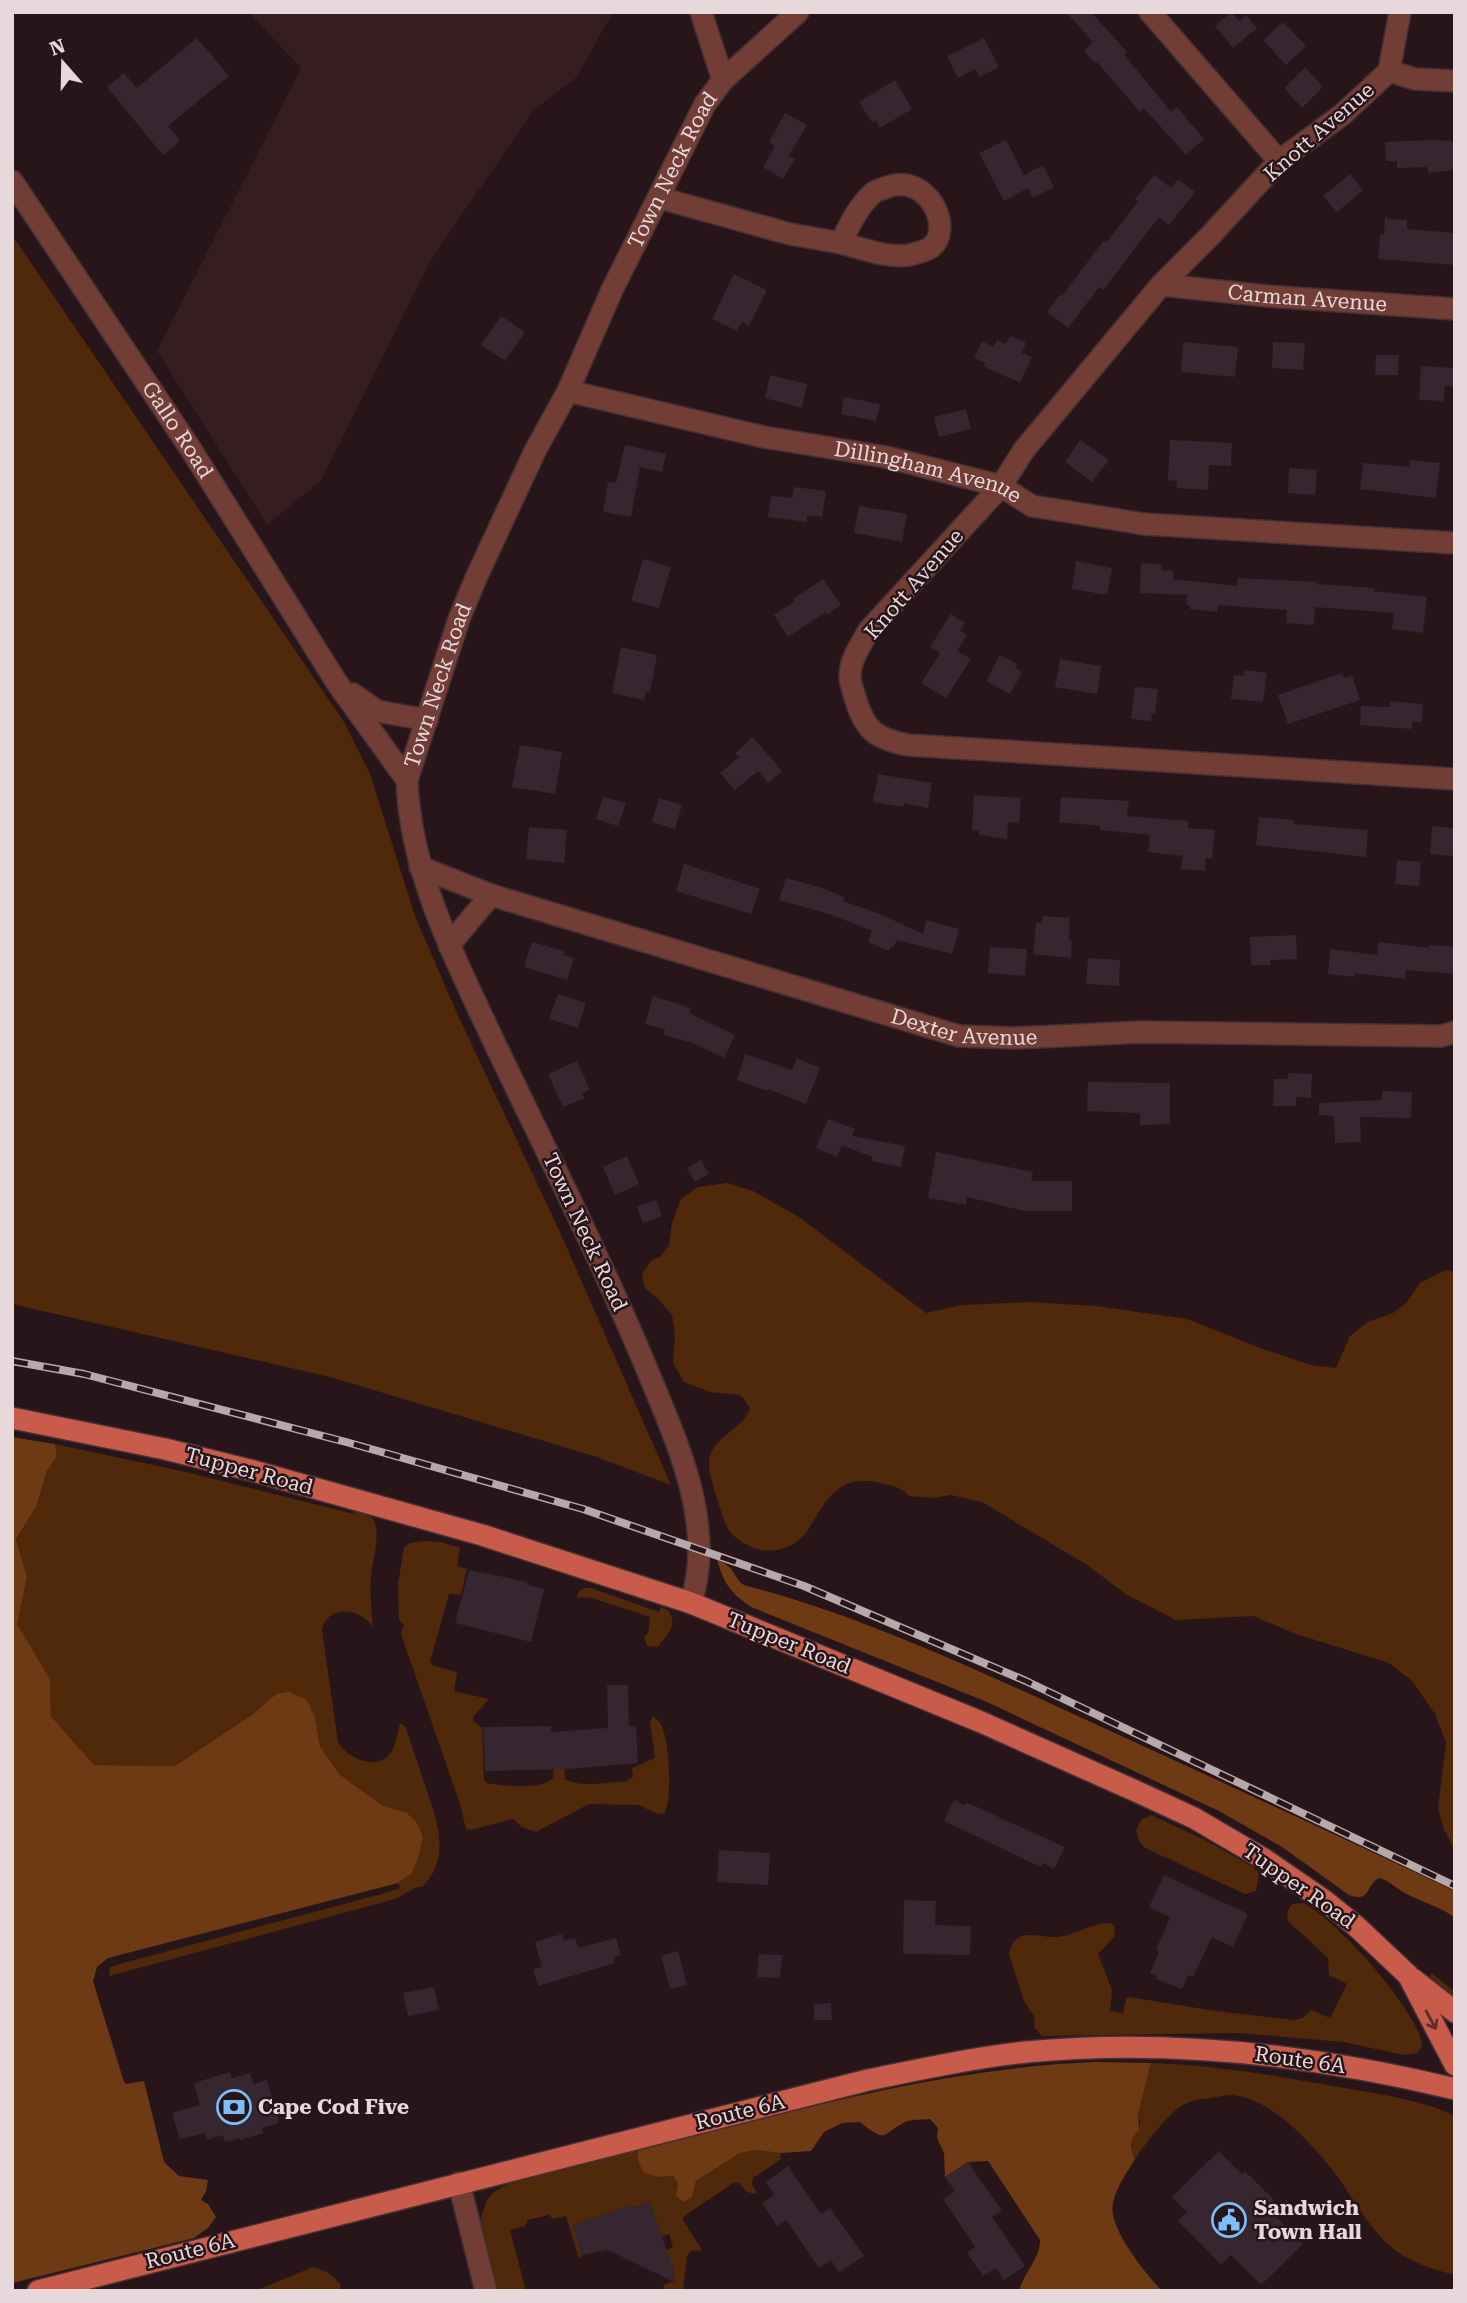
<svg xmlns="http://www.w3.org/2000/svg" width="1467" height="2303" viewBox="0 0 1467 2303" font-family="'Roboto Serif',serif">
  <rect width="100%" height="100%" fill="#271519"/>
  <path fill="#351d22" d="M248 12H613L577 77 534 110 432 258 321 481 267 525 157 351 301 68Z"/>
  <g fill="#4f290a">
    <path d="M12 235 344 722 370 774 415 916 456 1011 560 1232 671 1485 594 1456 330 1377 12 1304Z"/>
    <path d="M727 1183 753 1191 799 1217 926 1313 963 1305 1030 1302 1096 1306 1187 1319 1263 1349 1311 1365 1336 1368 1350 1336 1368 1322 1393 1313 1406 1303 1420 1283 1446 1270 1455 1272V1851L1443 1827 1438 1808 1446 1743 1435 1714 1412 1681 1389 1663 1296 1634 1253 1616 1176 1620 1127 1595 1087 1565 982 1502 951 1495 933 1498 909 1496C902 1487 892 1486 881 1483 839 1473 827 1499 808 1530 797 1548 771 1556 752 1547 740 1542 730 1535 725 1523 721 1511 707 1471 709 1461 712 1435 743 1431 750 1408L743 1398 739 1395 710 1392 684 1382 673 1363 675 1335 672 1315 658 1299 645 1288 642 1274 651 1261 661 1256 669 1245 672 1223 681 1199 698 1187Z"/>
    <path d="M55 1444 186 1472 350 1513C392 1506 372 1556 371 1577 370 1593 371 1610 373 1627 361 1609 328 1603 322 1630L338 1742C346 1757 373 1770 388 1756 396 1748 397 1733 400 1724H403L406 1728C412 1747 419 1766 425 1785 437 1820 452 1858 422 1887H417L395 1899 109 1976 110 1968 116 1965 389 1892 400 1888 398 1883 412 1873 407 1813 382 1805 339 1774 320 1746 315 1718 276 1694 253 1714 175 1766 94 1765 51 1716 50 1679 16 1624 27 1577 16 1539 36 1507 47 1471 57 1456Z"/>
    <path d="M423 1541 442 1542 460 1548 457 1566 467 1569 461 1595 449 1594 430 1662 434 1666 457 1672 454 1691 489 1699 473 1717 474 1722 482 1728 484 1780 487 1783C503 1786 543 1790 553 1778L554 1760H564L565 1779C584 1789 606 1781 626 1782L633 1777 632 1768 655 1758 650 1722 653 1716C657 1719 662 1724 663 1729 669 1746 673 1799 664 1814L655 1813 639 1805 589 1804 536 1832 522 1827 513 1819 470 1830 466 1829 460 1804 401 1634 404 1625 399 1620 398 1584 404 1547 410 1543Z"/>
    <path d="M584 1588H591L659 1612 661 1607 668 1610C679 1626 667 1634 658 1647L647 1646 644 1637 648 1633 650 1617 592 1598 581 1597 577 1599 578 1592Z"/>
    <path d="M1151 1815 1203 1839 1253 1867 1259 1873 1256 1891 1245 1894 1145 1848 1140 1843 1136 1831 1141 1820Z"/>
    <path d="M1303 1903C1334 1917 1422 2014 1422 2047L1417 2053 1404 2055 1343 2042 1239 2033 1042 2036 1035 2028 1034 2016 1024 2001 1009 1954C1011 1947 1013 1940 1020 1937 1031 1932 1046 1938 1058 1937 1077 1935 1090 1923 1111 1923L1114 1926 1115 1936 1098 1954 1112 1990 1110 2011 1123 2013 1126 1999 1129 1997 1216 2011 1295 2020 1303 2018 1311 2010 1330 2018 1347 1984 1329 1975 1328 1958 1289 1922C1286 1914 1287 1910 1292 1904Z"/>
    <path d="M1432 1973 1455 1992V2000L1433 1981 1430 1975Z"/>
    <path d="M1151 2063C1215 2065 1277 2076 1339 2087 1378 2094 1420 2099 1455 2116V2275C1432 2269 1410 2263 1391 2247 1365 2225 1349 2189 1326 2162 1304 2136 1269 2098 1232 2095 1226 2095 1218 2097 1211 2098 1199 2099 1186 2101 1176 2110 1160 2124 1147 2142 1135 2159 1128 2145 1133 2137 1140 2124L1138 2114Z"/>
    <path d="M638 2150V2160L657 2177 673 2176 692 2197 696 2181 740 2153 756 2150 781 2153 780 2160 753 2178 752 2184 757 2194 747 2192 739 2183 735 2182 684 2216 683 2220 702 2250 691 2251 687 2256 683 2289 681 2291H665L663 2285 675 2281 667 2250 673 2247 669 2234 661 2237 650 2202 631 2208 630 2206 573 2225 582 2255 579 2259 566 2216 553 2219 549 2215 528 2220 525 2226 510 2230 526 2291H498L480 2220 487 2200 494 2192 510 2183Z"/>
    <path d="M313 2267 327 2272 340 2283 341 2291H255Z"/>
  </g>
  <g fill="#6d3a13">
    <path d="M12 1437 55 1444 57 1456 47 1471 36 1507 16 1539 27 1577 17 1624 50 1679 51 1716 94 1765 175 1766 253 1714 276 1694 289 1692 307 1700 315 1718 320 1746 339 1774 382 1805 407 1813 417 1823 423 1837 419 1855 412 1873 398 1883 108 1958 97 1967 93 1981 124 2082 127 2084 144 2081 164 2162 179 2176 208 2180 206 2191 201 2200 208 2204 216 2217 208 2228 194 2238 12 2283Z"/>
    <path d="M717 1560C738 1567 733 1582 747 1586 856 1614 966 1665 1069 1712 1198 1771 1326 1830 1455 1891V1918C1440 1906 1420 1902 1403 1892 1395 1887 1388 1880 1379 1878 1365 1885 1372 1903 1349 1895L1282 1847 1219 1811 987 1702 751 1607C731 1593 724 1584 717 1560Z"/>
    <path d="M1095 2062 1151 2063 1138 2114 1139 2130C1130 2139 1129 2147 1135 2159 1127 2173 1116 2187 1113 2203 1107 2227 1146 2274 1162 2291H1019C1024 2272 1040 2259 1040 2240L988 2161 968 2162 945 2177 944 2153 937 2138 938 2128 930 2119C923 2120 914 2119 908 2121 881 2132 890 2146 860 2122L842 2123 824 2132 811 2151 781 2153 756 2150 740 2153 696 2181 692 2197 683 2202 676 2196 678 2184 673 2176 657 2177 643 2172 638 2160V2150C788 2113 939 2068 1095 2062Z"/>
  </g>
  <g fill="#362630">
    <path d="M1066 12H1091L1127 52 1125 55 1127 58 1171 112 1177 107 1204 139 1186 155 1144 108 1140 112 1097 62 1095 63 1084 51 1093 42Z"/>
    <path d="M1231 12 1239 21 1246 15 1257 28 1233 48 1215 26Z"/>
    <path d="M1283 22 1306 46 1286 65 1263 40Z"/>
    <path d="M197 38 229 76 168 126 180 141 163 155 107 87 124 73 137 88Z"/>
    <path d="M984 38 999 67 980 77 975 69 958 78 947 56Z"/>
    <path d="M1305 67 1323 87 1302 108 1284 88Z"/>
    <path d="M895 80 912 109 880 128 876 120 872 122 859 102Z"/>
    <path d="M785 113 807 125 789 156 795 159 783 179 763 167 775 146 769 142Z"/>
    <path d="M1006 140 1024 175 1043 165 1054 187 1033 198 1028 188 1004 201 979 153Z"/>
    <path d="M1431 140 1455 141V170L1428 173 1427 167 1397 168V161H1386L1385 142Z"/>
    <path d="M1350 174 1363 190 1337 212 1323 196Z"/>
    <path d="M1154 175 1171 188 1178 179 1195 192 1169 225 1159 217 1103 290 1099 287 1068 328 1047 312 1060 295 1062 296 1104 240 1107 242 1138 201 1135 199Z"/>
    <path d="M1385 216 1387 219 1407 220V229L1454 233 1455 265 1378 259 1380 234H1384Z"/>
    <path d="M734 274 767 290 749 326 742 322 737 331 712 319Z"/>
    <path d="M501 316 525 332 505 361 481 345Z"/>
    <path d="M1010 336 1026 343 1022 353 1032 357 1020 383 983 366 985 363 974 358 982 341 993 347 997 340 1006 344Z"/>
    <path d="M1183 342 1238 347 1235 377 1181 372Z"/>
    <path d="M1273 342 1305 343 1303 370 1272 368Z"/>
    <path d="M1376 355H1399L1398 375H1375Z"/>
    <path d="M1421 366 1455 368V387L1445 386 1444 401 1419 400Z"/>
    <path d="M770 375 807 384 802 408 765 398Z"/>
    <path d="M844 397 880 404 876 421 841 414Z"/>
    <path d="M966 409 971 429 939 437 934 417Z"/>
    <path d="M1080 440 1109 460 1092 482 1065 462Z"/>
    <path d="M1170 440 1232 443 1231 466 1209 465 1208 490 1176 488 1177 481 1168 480Z"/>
    <path d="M625 445 666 454 662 472 640 467 631 517 603 512 608 482 616 483Z"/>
    <path d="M1410 460 1440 463 1436 498 1360 489 1363 463 1409 467Z"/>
    <path d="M1289 468 1317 470 1315 495 1288 493Z"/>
    <path d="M794 487 826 491 822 517 807 515V522L768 517 771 496 792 498Z"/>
    <path d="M859 506 907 514 902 542 854 533Z"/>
    <path d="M643 559 671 567 659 608 631 601Z"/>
    <path d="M1076 561 1112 568 1107 595 1072 589Z"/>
    <path d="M1141 563 1162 564 1161 570 1174 571 1173 579 1237 586 1238 578 1317 582V584L1374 588V591L1427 597 1423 633 1392 629 1394 613 1315 607 1314 625 1286 623 1287 610 1218 605 1217 612 1190 609V605H1186L1187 595 1140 593Z"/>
    <path d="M823 579 841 605 827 615 825 612 788 637 774 615 795 601 793 599Z"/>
    <path d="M951 614 965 623 960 631 967 635 957 651 971 659 946 698 921 683 940 653 930 647Z"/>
    <path d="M621 647 657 655 650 692 646 691 644 700 612 693Z"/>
    <path d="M1000 655 1017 664 1015 668 1022 672 1010 694 986 681Z"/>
    <path d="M1060 659 1101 666 1097 694 1055 687Z"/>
    <path d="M1245 670 1267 673 1263 702 1231 699 1234 675 1244 676Z"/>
    <path d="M1342 673 1344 678 1352 675 1360 700 1288 724 1278 695Z"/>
    <path d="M1135 687 1158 689 1155 715 1152 714 1151 721 1131 719Z"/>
    <path d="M1390 701 1423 704 1422 722H1412V729L1360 725 1361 706 1390 707Z"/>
    <path d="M753 737 782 771 768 783 758 771 735 790 720 773 739 757 735 753Z"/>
    <path d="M520 745 562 752 555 794 512 787Z"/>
    <path d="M878 774 932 783 928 808 904 803 903 807 873 802Z"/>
    <path d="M974 795 1021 798 1019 823 1008 822 1007 839 979 835V831L972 830Z"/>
    <path d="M603 797 626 803 618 826 596 819Z"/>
    <path d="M1061 797 1129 801 1127 816 1189 821 1188 828 1215 830 1212 859 1206 858 1205 871 1181 869 1183 856 1148 852 1150 835 1100 830V826L1059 822Z"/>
    <path d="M659 798 682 805 675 829 652 822Z"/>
    <path d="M1259 817 1294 820V824L1368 830 1366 857 1256 845Z"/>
    <path d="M1432 826 1455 828V856L1430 854Z"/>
    <path d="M529 827 567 830 564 863 526 859Z"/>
    <path d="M1397 860 1421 862 1419 886 1395 884Z"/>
    <path d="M684 864 760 889 751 914 676 891Z"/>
    <path d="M786 878 822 888 844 897 843 901 880 914 923 934 926 920 959 929 952 954 897 940 893 948 891 947 889 951 868 942 872 931 832 915 779 900Z"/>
    <path d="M1043 916 1070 918 1069 940 1072 941 1071 958 1033 954 1036 923H1042Z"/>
    <path d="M1296 935 1297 959 1270 960V965H1251L1250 937Z"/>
    <path d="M532 942 564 951 563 955 574 958 567 980 524 967Z"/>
    <path d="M1379 942 1429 948V945L1455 947V974L1406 970 1405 979 1355 973 1354 977 1328 974 1330 949 1377 955Z"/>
    <path d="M990 947 1027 949 1025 976 988 973Z"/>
    <path d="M1088 958 1120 960 1119 986 1086 984Z"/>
    <path d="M558 994 586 1003 578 1028 549 1019Z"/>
    <path d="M653 996 691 1008 689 1013 735 1035 724 1058 693 1043 664 1035 665 1030 645 1024Z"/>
    <path d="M745 1054 792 1070 797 1058 820 1068 806 1104 768 1089 767 1091 737 1080Z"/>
    <path d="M577 1061 590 1090 582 1093 584 1098 563 1107 548 1074Z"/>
    <path d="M1288 1073 1312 1074 1311 1098 1296 1097V1106H1273L1274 1079H1288Z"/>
    <path d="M1088 1082 1170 1083V1124L1140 1125V1113L1087 1111Z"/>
    <path d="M1382 1091 1412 1092 1411 1118 1360 1117 1361 1142 1335 1143 1334 1116 1319 1115V1103L1382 1100Z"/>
    <path d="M828 1119 855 1129 852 1136 905 1146 901 1167 871 1161 872 1157 842 1145 837 1157 816 1148Z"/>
    <path d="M936 1152 1033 1172 1031 1181H1072V1211H1024L967 1197 966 1205 928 1198Z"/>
    <path d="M627 1156 639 1184 615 1195 603 1167Z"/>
    <path d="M701 1160 709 1174 695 1182 687 1168Z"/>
    <path d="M656 1200 662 1216 643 1223 637 1207Z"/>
    <path d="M469 1570 528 1582 527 1585 544 1589 531 1642 455 1623Z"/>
    <path d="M607 1685H628L629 1726H636L638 1763 566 1769 485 1771 483 1727 551 1726V1732L608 1728Z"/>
    <path d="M954 1800 964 1805 966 1802 1065 1847 1054 1869 1043 1863 1041 1867 944 1821Z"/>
    <path d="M719 1850 770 1853 768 1885 717 1882Z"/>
    <path d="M1164 1875 1248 1914 1233 1947 1212 1937 1193 1977 1188 1975 1182 1989 1156 1979 1157 1976 1150 1973 1159 1952 1156 1950 1170 1917 1149 1907Z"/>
    <path d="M904 1900 936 1901 935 1925 971 1926 970 1955 903 1954Z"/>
    <path d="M562 1934 564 1941 575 1938 578 1948 616 1938 621 1955 614 1957 615 1963 538 1986 533 1969 542 1967 535 1942Z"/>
    <path d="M678 1951 687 1985 670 1989 661 1956Z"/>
    <path d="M759 1954 782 1955 780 1978 757 1977Z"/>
    <path d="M434 1987 439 2010 408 2016 403 1993Z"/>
    <path d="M831 2003 832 2020H814V2004Z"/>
    <path d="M230 2072 232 2078 250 2073 254 2084 267 2080 279 2123 262 2128 263 2133 240 2140 239 2138 225 2142 223 2135 207 2140 205 2133 180 2139 172 2113 200 2105 194 2083Z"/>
    <path d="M1219 2151 1242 2174 1245 2171 1274 2200 1270 2205 1280 2215 1277 2218 1303 2244 1261 2285 1231 2255 1221 2265 1178 2221 1187 2212 1172 2197Z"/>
    <path d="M968 2162 1002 2211 992 2217 1025 2266 1004 2280 996 2268 983 2276 967 2253 975 2247 943 2199 955 2191 945 2177Z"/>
    <path d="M788 2166 821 2214 830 2208 864 2256 839 2272 831 2260 819 2268 786 2220 777 2226 762 2203 774 2195 766 2182Z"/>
    <path d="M650 2202 674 2271 672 2272 676 2283 608 2250 582 2255 573 2225 630 2205 631 2208Z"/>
  </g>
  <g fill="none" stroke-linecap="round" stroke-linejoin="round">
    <g stroke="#423034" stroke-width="24">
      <g id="minor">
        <path d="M701 12 723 80"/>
        <path d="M1150 12 1279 161"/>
        <path d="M1400 12 1389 71 1343 114 1279 161 1209 237 1161 285 1024 450 1001 486 869 630C862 643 850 659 850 676 850 682 853 691 855 697 864 730 876 739 908 745L1455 779"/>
        <path d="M1389 71 1415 79 1455 81"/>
        <path id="s1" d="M12 181 192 451 337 683 407 780"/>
        <path d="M660 198 790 234 841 243C848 227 859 205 873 193 876 190 883 189 887 187 929 172 955 231 930 248 926 251 915 253 910 255 888 259 862 248 841 243"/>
        <path id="s2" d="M1161 285 1267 296 1455 309"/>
        <path id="s3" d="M568 391 764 437 886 457 1001 486 1032 506 1144 524 1455 543"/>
        <path d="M353 694 377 711 427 720"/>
        <path d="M420 867 491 895"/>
        <path id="s4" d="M449 945 491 895 959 1036 1014 1038 1142 1032 1441 1036 1455 1032"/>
        <path id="s5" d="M691 1603C715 1527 680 1449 651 1379 604 1265 548 1155 495 1044 456 960 410 874 407 780L459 619 476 578 535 451 568 391 612 290 705 104 723 80 798 12"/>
        <path d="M459 2183 486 2291"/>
      </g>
    </g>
    <g stroke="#423034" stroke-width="24">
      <g id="major">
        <path d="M12 1418 165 1449 254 1471 482 1535 691 1603 981 1722 1140 1793 1194 1818 1264 1859 1325 1901 1356 1926 1408 1975 1455 2065"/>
        <path d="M1413 1979 1455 2012"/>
        <path d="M38 2291 868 2080C921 2069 973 2058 1026 2052 1171 2038 1314 2055 1455 2089"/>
      </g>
    </g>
    <use href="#minor" stroke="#723d35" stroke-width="21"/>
    <use href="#major" stroke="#c95b4b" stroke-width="21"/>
    <g stroke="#b7a8ab" stroke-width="8">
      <path id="rail" d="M12 1361 84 1374 346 1442 583 1509 804 1586 1026 1681 1455 1886"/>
    </g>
    <use href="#rail" stroke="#271519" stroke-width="5" stroke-dasharray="16" stroke-linecap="butt"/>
  </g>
  <defs><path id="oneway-shaft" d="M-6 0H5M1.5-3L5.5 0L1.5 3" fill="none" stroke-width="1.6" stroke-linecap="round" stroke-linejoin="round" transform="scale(1.75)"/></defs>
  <use stroke="#602e2a" href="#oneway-shaft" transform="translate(1431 2020) rotate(62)"/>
  <defs>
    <g id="bank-ring" transform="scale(1.75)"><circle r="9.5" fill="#271519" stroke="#7bbef8" stroke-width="1.5"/><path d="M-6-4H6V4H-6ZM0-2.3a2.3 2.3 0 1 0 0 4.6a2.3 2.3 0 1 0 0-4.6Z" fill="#7bbef8"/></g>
    <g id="civic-ring" transform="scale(1.75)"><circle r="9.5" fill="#271519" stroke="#7bbef8" stroke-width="1.5"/><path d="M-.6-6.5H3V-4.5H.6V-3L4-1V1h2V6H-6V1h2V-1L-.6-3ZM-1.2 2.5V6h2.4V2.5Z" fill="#7bbef8"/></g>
  </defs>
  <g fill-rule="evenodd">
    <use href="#bank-ring" x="234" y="2107"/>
    <use href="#civic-ring" x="1229" y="2220"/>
  </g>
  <g text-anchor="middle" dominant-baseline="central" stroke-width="5" stroke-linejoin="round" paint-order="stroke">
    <g font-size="21" fill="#e6d8db" stroke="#271519">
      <text transform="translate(1319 132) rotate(-41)">Knott Avenue</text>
      <text stroke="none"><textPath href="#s5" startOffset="1549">Town Neck Road</textPath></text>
      <text stroke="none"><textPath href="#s2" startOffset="147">Carman Avenue</textPath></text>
      <text stroke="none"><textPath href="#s1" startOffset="299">Gallo Road</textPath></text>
      <text stroke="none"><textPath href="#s3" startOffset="369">Dillingham Avenue</textPath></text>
      <text transform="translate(914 584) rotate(-49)">Knott Avenue</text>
      <text stroke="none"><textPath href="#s5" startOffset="982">Town Neck Road</textPath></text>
      <text stroke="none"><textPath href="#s4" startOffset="558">Dexter Avenue</textPath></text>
      <text transform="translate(585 1232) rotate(65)">Town Neck Road</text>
      <text transform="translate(249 1471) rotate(15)">Tupper Road</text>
      <text transform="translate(789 1643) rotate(22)">Tupper Road</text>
      <text transform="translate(1299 1886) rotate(35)">Tupper Road</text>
      <text transform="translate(1300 2060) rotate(8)">Route 6A</text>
      <text transform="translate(740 2112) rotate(-14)">Route 6A</text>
      <text transform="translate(190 2251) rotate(-14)">Route 6A</text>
    </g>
    <g font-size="21" font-weight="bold" fill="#e6d8db" stroke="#271519" text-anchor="start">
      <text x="258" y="2107">Cape Cod Five</text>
      <text x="1254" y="2208">Sandwich<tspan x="1254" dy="24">Town Hall</tspan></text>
    </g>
  </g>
  <rect width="1467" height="2303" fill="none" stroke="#e6d8db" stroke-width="28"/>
  <g transform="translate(63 63) rotate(340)" stroke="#271519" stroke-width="5" paint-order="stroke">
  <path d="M0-5L12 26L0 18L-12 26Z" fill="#e6d8db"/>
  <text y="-10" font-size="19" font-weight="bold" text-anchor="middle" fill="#e6d8db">N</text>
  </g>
</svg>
